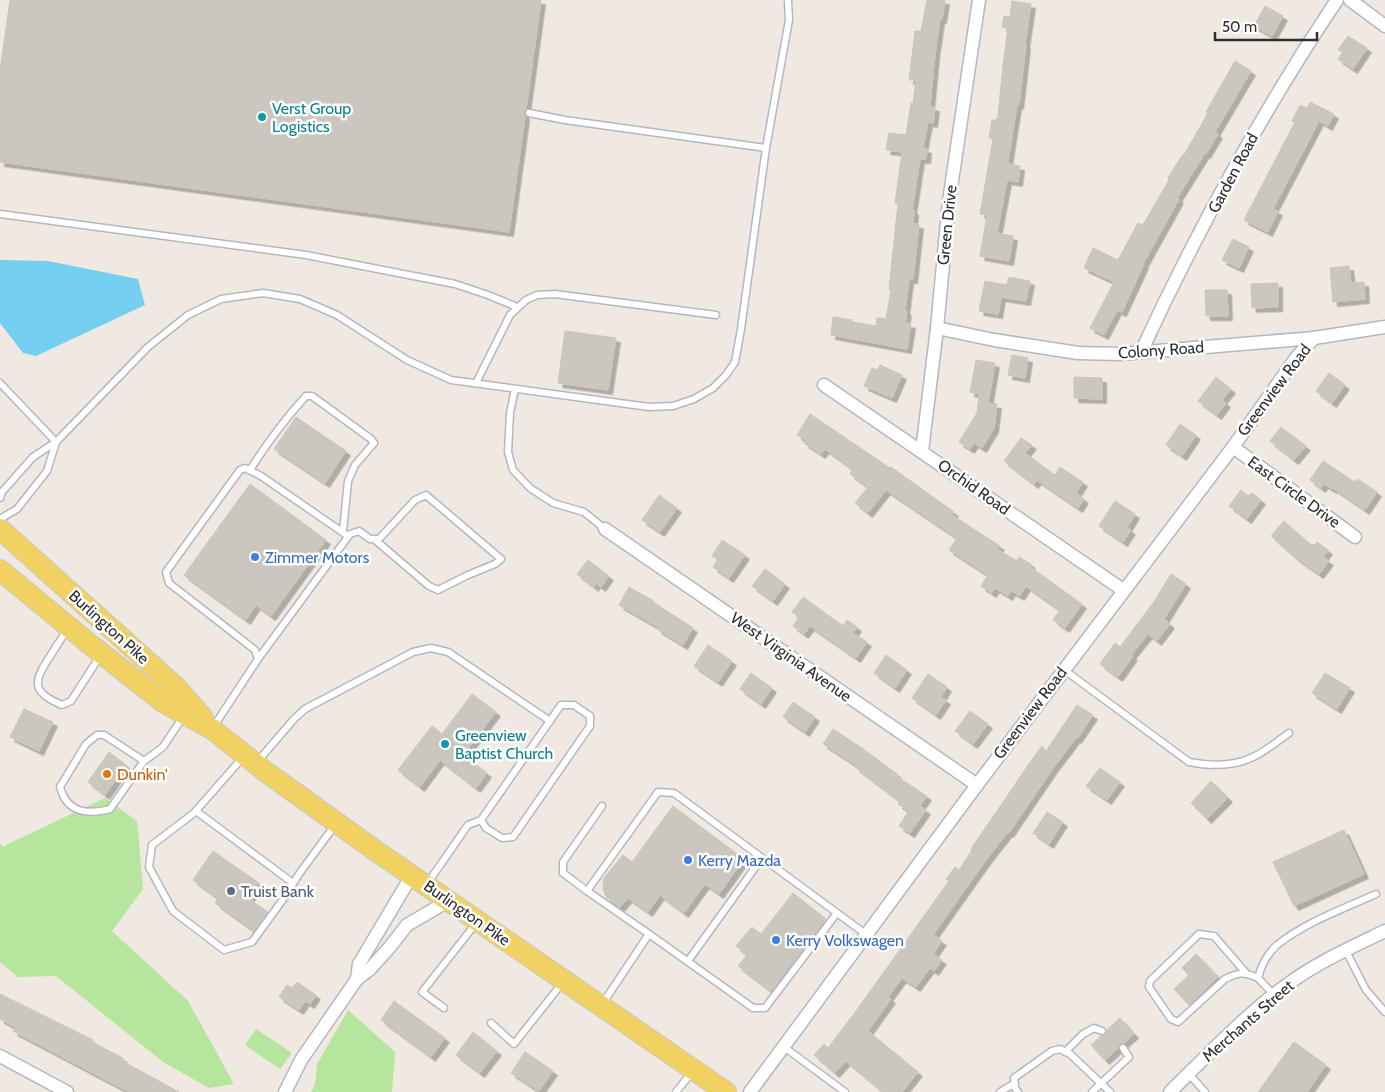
<svg xmlns="http://www.w3.org/2000/svg" width="1385" height="1092" viewBox="0 0 1385 1092" font-family="Cabin,sans-serif">
  <defs>
    <filter id="shadow"><feDropShadow dx="4.5" dy="4.5" stdDeviation="0" flood-color="#0004"/></filter>
  </defs>
  <rect width="100%" height="100%" fill="#efe9e1"/>
  <g fill="#b6e59e">
    <path d="M105 798 137 821 143 889 112 931 188 1001 234 1084 209 1088 163 1062 56 976 18 977 0 962V843L2 847Z"/>
    <path d="M348 1010 395 1052 392 1092H311L315 1085 317 1064Z"/>
    <path d="M256 1029 292 1053 280 1069 245 1045Z"/>
  </g>
  <path fill="#75cff0" d="M0 260 48 261 138 279 145 305 36 356 23 353 0 323Z"/>
  <g fill="#cbc7bf" stroke="#cbc5ba" filter="url(#shadow)">
    <path d="M10 0H541L526 109 524 113 525 116 509 232 0 162V71Z"/>
    <path d="M927 0H945L942 19H940L935 54 930 106 935 107 933 123 928 122 923 148 927 149 926 159H920L912 210H914L913 224H919L913 279H909L905 311H907L905 323 911 324 907 349 831 335 833 317 852 320V322L876 326 877 318 886 319 891 290 889 289 898 203H895L902 152 886 150 889 133 906 135 911 103H913L916 80H909L915 31H921Z"/>
    <path d="M1012 1 1031 4 1025 44H1026L1019 105H1017L1009 155 1008 164 1020 166 1018 182 1007 180 997 233 1013 236 1009 261 980 256 987 215 980 214 993 139 989 138 992 120H996L998 116 1003 65 1008 28 1002 27 1004 16 1010 17Z"/>
    <path d="M1265 6 1283 16 1272 36 1254 26Z"/>
    <path d="M1348 36 1367 48 1353 69 1338 59 1343 52 1338 50Z"/>
    <path d="M1235 61 1251 71 1215 132 1218 134 1206 154 1205 153 1177 198 1179 199 1143 264H1144L1122 312 1117 310 1104 335 1090 328 1114 282 1084 268 1093 248 1118 260 1138 223 1143 225 1169 180 1168 178 1183 154 1184 155 1208 113 1206 112Z"/>
    <path d="M1310 102 1334 114 1328 126 1319 121 1273 209 1278 211 1268 232 1244 220 1295 122 1292 121 1300 105 1307 108Z"/>
    <path d="M1233 239 1249 247 1239 268 1222 260Z"/>
    <path d="M1349 266 1351 283 1364 282 1365 299 1333 302 1330 268Z"/>
    <path d="M1009 277 1030 281 1026 301 1001 297 998 314 979 311 985 281 1007 285Z"/>
    <path d="M1278 283V307L1252 308 1251 284Z"/>
    <path d="M1205 290H1227L1228 316H1206Z"/>
    <path d="M565 331 616 338 608 390 558 383Z"/>
    <path d="M1012 355 1028 358 1025 378 1008 375Z"/>
    <path d="M976 360 995 363 988 403 997 404 994 428 982 448 974 443 970 449 959 442 977 413 979 394 970 392Z"/>
    <path d="M880 365 902 375 892 398 864 386 872 368 878 370Z"/>
    <path d="M1329 373 1345 385 1332 403 1316 391Z"/>
    <path d="M1074 377 1102 378V399L1074 398Z"/>
    <path d="M1216 377 1231 389 1222 400 1226 403 1217 415 1198 401Z"/>
    <path d="M810 414 890 468 891 467 954 512 952 515 1000 546 997 549 1017 561 1019 557 1031 564 1029 566 1082 604 1065 628 1053 620 1060 610 1026 586 1020 596 1011 591 1008 596 995 588 992 593 981 586 988 575 949 550 957 538 886 490 868 513 855 503 868 487 850 474 853 469 825 449 821 454 804 443 806 440 797 435Z"/>
    <path d="M296 417 346 451 325 483 274 449Z"/>
    <path d="M1180 424 1196 435 1182 456 1166 445Z"/>
    <path d="M1281 427 1306 446 1294 460 1270 441Z"/>
    <path d="M1021 438 1032 445 1025 453 1055 475 1060 467 1083 482 1076 493 1084 499 1078 508 1037 480 1034 484 1004 461Z"/>
    <path d="M1323 461 1355 482 1358 479 1377 492 1365 510 1333 488 1332 489 1324 484 1321 488 1310 480Z"/>
    <path d="M250 484 326 540 271 616 256 605 246 620 184 575Z"/>
    <path d="M1241 490 1248 496 1252 493 1261 500 1247 519 1229 506Z"/>
    <path d="M659 495 677 508 660 532 642 520Z"/>
    <path d="M1115 501 1135 514 1127 528 1131 530 1123 542 1099 526Z"/>
    <path d="M1284 521 1310 544 1315 545 1317 542 1328 550 1323 557 1329 561 1319 574 1296 558 1271 536Z"/>
    <path d="M722 540 745 555 729 578 713 567 718 559 712 556Z"/>
    <path d="M588 560 609 576 601 587 596 583 594 587 577 574Z"/>
    <path d="M765 569 785 584 773 601 752 586Z"/>
    <path d="M1171 574 1186 584 1164 619 1170 624 1157 641 1148 634 1131 655 1133 656 1118 677 1100 664 1115 643 1120 647 1153 603Z"/>
    <path d="M629 587 654 601 653 602 693 628 683 645 657 629 658 627 619 605Z"/>
    <path d="M803 597 843 626 847 620 857 627 853 633 867 642 856 658 810 626 804 634 793 626 799 617 792 612Z"/>
    <path d="M708 645 732 661 718 682 694 666Z"/>
    <path d="M886 655 907 670 895 688 874 673Z"/>
    <path d="M751 673 772 688 761 704 740 689Z"/>
    <path d="M1325 673 1350 688 1337 709 1312 693Z"/>
    <path d="M928 674 947 687 941 697 946 700 936 715 912 698Z"/>
    <path d="M472 694 496 712 463 755 487 773 476 788 440 760 420 787 398 770 432 726 442 734Z"/>
    <path d="M793 702 815 717 805 732 783 717Z"/>
    <path d="M1077 705 1093 715 1077 739 1076 738 1053 768 1009 833 1008 832 986 860 933 935 942 941 933 954 942 960 934 971 930 968 916 987 902 978 888 997 891 999 868 1031 918 1072 902 1092H883L846 1061 835 1073 814 1055 824 1044 828 1048 856 1011 949 881 946 879 955 867 959 870 972 850 971 849 1033 758 1042 746 1046 751Z"/>
    <path d="M24 709 53 722 39 751 10 737Z"/>
    <path d="M970 711 988 724 973 744 955 731Z"/>
    <path d="M833 729 862 748 897 774 896 776 927 796 920 806 926 810 910 833 899 826 909 811 898 804 900 801 855 767 856 765 823 744Z"/>
    <path d="M109 752 126 765 105 795 88 782Z"/>
    <path d="M1100 768 1120 782 1107 800 1086 786Z"/>
    <path d="M1211 781 1228 798 1207 819 1191 803Z"/>
    <path d="M673 806 744 859 719 894 705 884 684 913 660 895 648 912 628 898 620 907 606 897 603 888 604 878 623 855 632 862Z"/>
    <path d="M1047 812 1063 822 1049 844 1033 833Z"/>
    <path d="M1344 830 1364 874 1294 906 1273 862Z"/>
    <path d="M213 851 259 883 249 899 268 912 254 931 215 903 218 898 193 880Z"/>
    <path d="M793 893 826 919 771 991 738 966 747 955 736 946 752 927 761 934Z"/>
    <path d="M1196 954 1218 977 1189 1005 1174 989 1189 975 1182 968Z"/>
    <path d="M297 982 316 995 310 1004 305 1001 299 1010 279 997 287 985 292 988Z"/>
    <path d="M0 994 93 1040 92 1042 123 1058 122 1061 179 1092H129L13 1031 15 1027 0 1019Z"/>
    <path d="M394 1001 445 1038 431 1057 381 1020Z"/>
    <path d="M1120 1018 1134 1034 1124 1043 1120 1044 1118 1048 1105 1060 1091 1045 1101 1036 1106 1034 1107 1030Z"/>
    <path d="M473 1032 497 1051 480 1073 456 1055Z"/>
    <path d="M1294 1042 1326 1065 1307 1092H1258Z"/>
    <path d="M525 1052 553 1071 539 1091 511 1073Z"/>
  </g>
  <g fill="none" stroke-linecap="round" stroke-linejoin="round">
    <g stroke="#b4b7c1" stroke-width="9">
      <g id="lane">
        <path d="M529 113 565 120 766 148"/>
        <path d="M0 214 306 255 455 284 488 295 517 307"/>
        <path d="M0 383 56 442"/>
        <path d="M476 383 510 315 526 300 537 295 555 294 716 315"/>
        <path d="M515 389 510 413 508 452 513 470 530 488 553 503 584 512 605 529"/>
        <path d="M250 470C267 443 285 419 306 396H312L371 439 374 443 355 465 348 481 343 531"/>
        <path d="M0 498 2 492 33 457 56 442 148 347 188 315 221 299 263 293 300 299 337 315 407 360 451 380 649 407 673 406 694 399 713 388 726 375 735 362 741 329 766 148 789 20 788 0"/>
        <path d="M0 519 17 509 47 471 56 442"/>
        <path d="M68 628C62 638 55 648 49 658 32 683 33 693 62 705L71 701 100 656"/>
        <path d="M258 659 350 534 359 531 370 539H379L415 500 426 495 501 559 495 564 468 575 438 590 429 586 374 539"/>
        <path d="M1063 669 1189 762C1210 766 1233 767 1253 757 1266 751 1278 741 1289 733"/>
        <path d="M214 726 258 659 255 650 169 583 166 572 240 470 245 468 261 476 348 536"/>
        <path d="M244 756 194 813 152 845 149 867 173 911 224 950 252 942 284 898 299 874 335 825"/>
        <path d="M144 761 110 809C87 815 67 813 60 787L86 744 97 735H104L144 761 163 747 183 717"/>
        <path d="M258 761 294 719 305 709 413 652 431 648 448 652 550 721"/>
        <path d="M196 811 293 883"/>
        <path d="M427 884 468 825 481 820 561 705H574L590 716V726L513 837 502 838 486 828 481 820"/>
        <path d="M587 891 563 873V862L602 806"/>
        <path d="M649 934 587 891 658 792 674 793 867 935"/>
        <path d="M1346 951 1366 990 1385 1012"/>
        <path d="M688 961 762 858"/>
        <path d="M1246 973 1214 936 1199 934 1150 981 1149 987 1171 1019 1178 1022 1225 979C1239 972 1244 972 1258 978"/>
        <path d="M1274 995 1258 978C1261 966 1267 954 1277 945 1306 922 1343 909 1376 894"/>
        <path d="M603 1003 649 934 753 1008H765L837 913"/>
        <path d="M444 1008 422 992 477 922"/>
        <path d="M491 1023 514 1044 563 982"/>
        <path d="M784 1047 845 1092"/>
        <path d="M1065 1052 1083 1034 1094 1028 1102 1031"/>
        <path d="M1189 1074 1205 1092"/>
        <path d="M676 1092 693 1071"/>
        <path d="M1000 1092 1015 1083"/>
        <path d="M1018 1092 1015 1088 1014 1078 1052 1051 1060 1049 1070 1054 1110 1092"/>
        <path d="M1092 1092 1129 1057 1123 1048"/>
      </g>
    </g>
    <g stroke="#b4b7c1" stroke-width="15">
      <g id="street">
        <path d="M1350 0 1385 26"/>
        <path d="M937 328 994 340 1078 353 1121 354 1314 338 1385 327"/>
        <path d="M1141 352C1197 231 1262 112 1337 0"/>
        <path d="M824 385 1123 590"/>
        <path d="M1233 447 1355 537"/>
        <path d="M922 451 937 328 949 201 979 0"/>
        <path d="M605 529 977 785"/>
        <path d="M357 979 359 964 412 875"/>
        <path d="M0 1056 67 1092"/>
        <path d="M285 1092 301 1060 357 979 370 969 389 948 407 925 448 901"/>
        <path d="M750 1092 977 785 1233 447 1296 358 1314 338"/>
        <path d="M1170 1092C1208 1055 1245 1015 1288 984 1318 962 1352 947 1385 931"/>
      </g>
    </g>
    <g stroke="#c9c9c9" stroke-width="22">
      <g id="primary">
        <path d="M0 529 177 688 203 718"/>
        <path d="M0 570 92 646 163 702 212 729 266 772 376 851 726 1092"/>
      </g>
    </g>
    <use href="#lane" stroke="#fff" stroke-width="6"/>
    <use href="#street" stroke="#fff" stroke-width="12"/>
    <use href="#primary" stroke="#f2d163" stroke-width="20"/>
  </g>
  <g fill="#0f9aa8" stroke="#fff" stroke-width="2">
    <circle cx="262" cy="117" r="5"/>
    <circle cx="445" cy="744" r="5"/>
  </g>
  <g fill="#3f7fe0" stroke="#fff" stroke-width="2">
    <circle cx="255" cy="557" r="5"/>
    <circle cx="688" cy="860" r="5"/>
    <circle cx="776" cy="940" r="5"/>
  </g>
  <circle fill="#e8710a" stroke="#fff" stroke-width="2" cx="107" cy="774" r="5"/>
  <circle fill="#5c6f8a" stroke="#fff" stroke-width="2" cx="231" cy="891" r="5"/>
  <g text-anchor="middle" dominant-baseline="central" stroke-width="5" stroke-linejoin="round" paint-order="stroke">
    <g font-size="16" fill="#0d838f" stroke="#fff" text-anchor="start">
      <text x="272" y="108">Verst Group<tspan x="272" dy="18">Logistics</tspan></text>
      <text x="455" y="735">Greenview<tspan x="455" dy="18">Baptist Church</tspan></text>
    </g>
    <g font-size="16" fill="#2e2e2e" stroke="#fff">
      <text transform="translate(1233 173) rotate(-62)">Garden Road</text>
      <text transform="translate(947 225) rotate(-84)">Green Drive</text>
      <text transform="translate(1161 350) rotate(-4)">Colony Road</text>
      <text transform="translate(1274 390) rotate(-53)">Greenview Road</text>
      <text transform="translate(974 487) rotate(35)">Orchid Road</text>
      <text transform="translate(1294 492) rotate(36)">East Circle Drive</text>
      <text transform="translate(109 627) rotate(42)">Burlington Pike</text>
      <text transform="translate(791 657) rotate(35)">West Virginia Avenue</text>
      <text transform="translate(1030 713) rotate(-53)">Greenview Road</text>
      <text transform="translate(467 913) rotate(35)">Burlington Pike</text>
      <text transform="translate(1248 1021) rotate(-41)">Merchants Street</text>
    </g>
    <g font-size="16" fill="#366cbe" stroke="#fff" text-anchor="start">
      <text x="265" y="557">Zimmer Motors</text>
      <text x="698" y="860">Kerry Mazda</text>
      <text x="786" y="940">Kerry Volkswagen</text>
    </g>
    <g font-size="16" fill="#c56008" stroke="#fff" text-anchor="start">
      <text x="117" y="774">Dunkin'</text>
    </g>
    <g font-size="16" fill="#4e5e75" stroke="#fff" text-anchor="start">
      <text x="241" y="891">Truist Bank</text>
    </g>
  </g>
  <path d="M1215 32v8h102v-8" fill="none" stroke="#2e2e2e" stroke-width="2.5"/>
  <text x="1222" y="32" font-size="15" fill="#2e2e2e" stroke="#ffffff" stroke-width="4" paint-order="stroke">50 m</text>
</svg>
